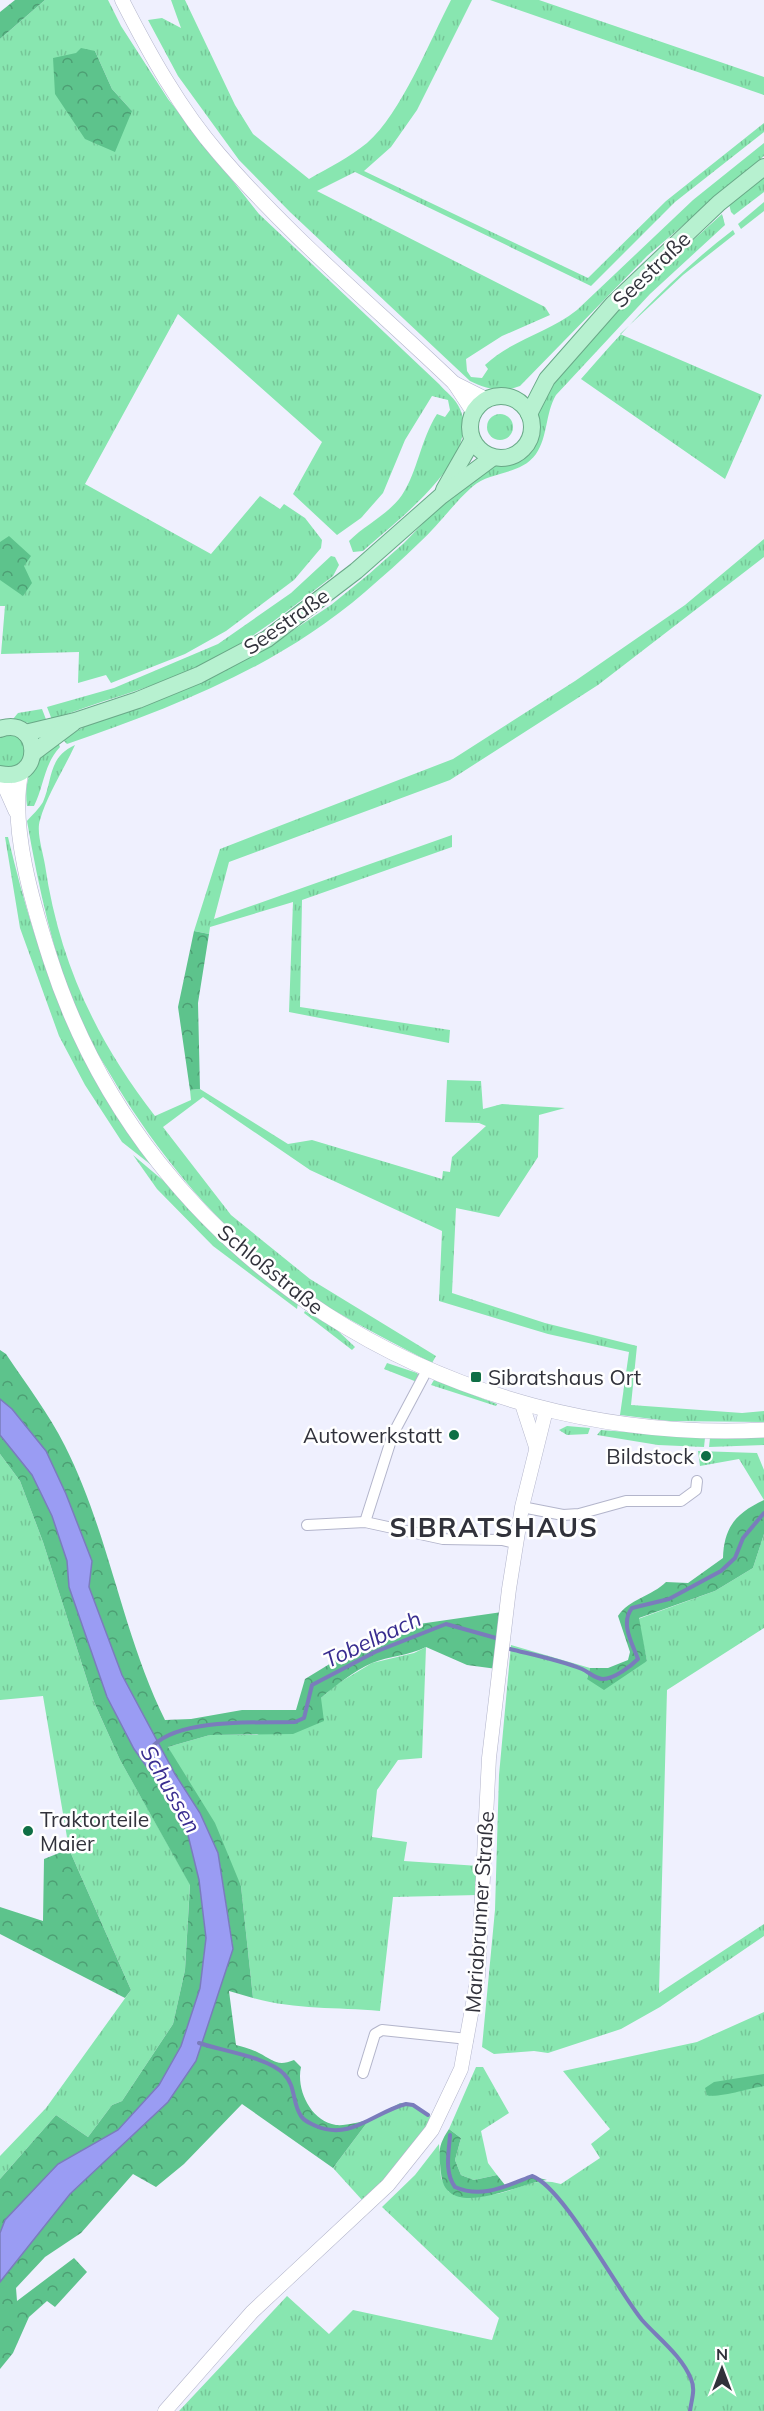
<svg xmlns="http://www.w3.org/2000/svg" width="764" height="2411" viewBox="0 0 764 2411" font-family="Mulish,sans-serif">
  <defs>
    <pattern id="grass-tufts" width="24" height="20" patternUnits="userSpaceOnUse" patternTransform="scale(1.5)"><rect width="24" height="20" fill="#88e6b0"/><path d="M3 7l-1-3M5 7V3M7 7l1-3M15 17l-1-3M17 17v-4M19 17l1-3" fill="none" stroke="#76c698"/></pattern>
    <pattern id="forest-crowns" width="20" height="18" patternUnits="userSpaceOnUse" patternTransform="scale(1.5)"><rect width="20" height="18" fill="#5dc38c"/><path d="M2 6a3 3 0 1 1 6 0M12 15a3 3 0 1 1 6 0" fill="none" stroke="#4d9f74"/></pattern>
  </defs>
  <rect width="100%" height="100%" fill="#eff0fe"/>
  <g fill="url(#grass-tufts)" fill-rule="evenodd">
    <path d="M45 0H108L121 26 168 99 259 214 439 384C446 392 456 399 460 409 482 458 395 522 363 551L353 552 349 541C366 524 388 515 402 495 418 471 420 441 437 414L445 417 450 410 448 400 432 396 405 440 383 493 361 518 337 535 293 494 322 442 178 314 85 484 211 554 260 496 280 509 284 504 305 518 322 540 321 548 294 580 226 631 185 654 111 683 106 675 78 683 79 652 1 654 5 606H0V39ZM95 51 112 89 132 111 53 59Z"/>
    <path d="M171 0H185L235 105 253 134 309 179C328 168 350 157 367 143 401 114 430 40 451 0H472L417 110 391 147 364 171 588 278 666 201 764 123V132L675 202 591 286 355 172 317 191 545 307 550 315 502 336 466 359 467 371 471 377 482 378 488 369 485 365C511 340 548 333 577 310L693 200 764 143V156L647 256 520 386C502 393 486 389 470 381L290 212 239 160 178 76 148 20 162 18 181 28Z"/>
    <path d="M490 0H539L764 77V95Z"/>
    <path d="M764 177V192L734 215 731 212 729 204Z"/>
    <path d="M764 202V211L741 229 738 224Z"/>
    <path d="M722 214 725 225 650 294 556 395C545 414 548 437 536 454 520 476 491 470 472 487 453 504 438 526 419 543 402 560 383 576 365 592 278 667 174 707 67 744L62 739 93 722 241 662 286 635 331 605 369 574 404 543 460 485 492 464H509L527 453 536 434V415L549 387 616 310Z"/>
    <path d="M733 230 735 234 683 275 620 334 762 395 725 479 581 379C628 325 676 273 733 230Z"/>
    <circle cx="500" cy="427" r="13"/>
    <path d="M764 539V557L598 685 450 780 229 862 214 919 452 835V847L302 900 300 1007 450 1030 449 1043 289 1012 293 902 210 927 209 934 194 931 220 849 453 759 575 681 685 605Z"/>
    <path d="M331 556 335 557 339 565 333 576C288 610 244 647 192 670 146 690 98 701 52 720L47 707 114 688 218 644 291 593Z"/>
    <path d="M42 709 47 722 32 724 13 719 18 713Z"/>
    <path d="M11 732 26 743 24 761 14 768 0 766V734Z"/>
    <path d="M58 742 60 747C44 764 44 786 34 806H27C23 775 34 761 58 742Z"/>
    <path d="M75 745C64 769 47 795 40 820 36 832 43 852 45 865 59 961 96 1040 155 1116L191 1100 190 1090 200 1089 288 1144 312 1140 442 1179 443 1171 450 1172 452 1157 486 1126 479 1123 445 1122 447 1080 481 1081 483 1109 502 1104 565 1108 539 1115 538 1157 499 1217 456 1208 452 1293 545 1323 637 1346 631 1405 742 1413 764 1411V1422L669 1421 620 1415 629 1352 548 1334 439 1301 442 1231 310 1170 203 1097 163 1127 231 1215 310 1279 436 1356 432 1363C397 1345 362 1327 328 1307 239 1253 162 1163 110 1074 100 1057 88 1040 80 1022 54 958 39 890 27 821 32 815 39 809 43 802 53 779 48 757 75 745Z"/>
    <path d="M5 837H8C39 968 77 1065 160 1172L122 1142 85 1085 59 1036 20 928Z"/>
    <path d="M133 1155 172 1188 247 1262 298 1303 297 1309 213 1246 157 1189Z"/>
    <path d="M305 1311 336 1329 355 1347 352 1350 304 1313Z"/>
    <path d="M387 1363 417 1373 419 1377 417 1382 384 1369Z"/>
    <path d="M434 1380 497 1404 496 1406 431 1385Z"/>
    <path d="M567 1426 590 1428 588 1434 567 1435 559 1430Z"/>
    <path d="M601 1430 705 1438 704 1447 658 1445 597 1435Z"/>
    <path d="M764 1437V1445L709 1447 710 1438Z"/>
    <path d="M698 1451 757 1453 764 1470V1500L739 1459 700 1466Z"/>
    <path d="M0 1454 20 1481 43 1542 94 1702 120 1760 190 1884 185 1970 173 2024 122 2101 112 2105 88 2137 56 2115 0 2179V2156L46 2108 131 1990 69 1849 43 1696 0 1700Z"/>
    <path d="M764 1534V1628L667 1690 659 1993 764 1924V1936L660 2007 621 2029 548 2053 534 2051 494 2054 482 2047 495 1910 499 1775 511 1645 590 1668 587 1679 647 1661 638 1619 715 1591 753 1568Z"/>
    <path d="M426 1647 422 1758 398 1760 377 1790 372 1837 407 1842 404 1861 479 1866 478 1895 393 1897 380 2011C336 2007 296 2010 253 1998L241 1886 168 1747 210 1735H257L321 1698 337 1684 372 1663 414 1653Z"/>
    <path d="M764 2012V2411H179L287 2296 329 2334 353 2310 492 2340 499 2318 382 2207 415 2175 439 2144 441 2178 449 2192C464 2193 481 2196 496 2194 522 2189 533 2176 561 2184L600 2158 591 2144 610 2129 563 2071 697 2042Z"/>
    <path d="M476 2067H483L509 2113 481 2131 488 2163 497 2175 474 2180 461 2175 455 2160 461 2138 449 2129Z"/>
    <path d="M400 2103H413L433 2118 390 2174 362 2200 333 2168 369 2120Z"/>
  </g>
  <g fill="url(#forest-crowns)">
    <path d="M15 0H45L0 39V12Z"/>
    <path d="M81 48 95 51 112 89 132 111 115 152 85 139 55 94 53 58 76 53Z"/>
    <path d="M9 536 31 556 24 566 32 583 23 596 0 580V542Z"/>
    <path d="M194 931 209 934 198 1003 200 1089 190 1090 178 1007Z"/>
    <path d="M0 1350 6 1354C26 1384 49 1414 65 1446 109 1533 122 1633 165 1720L191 1719 242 1710H296L305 1679 341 1657 419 1624 502 1612 497 1669 467 1665 426 1647C408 1656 389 1656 372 1663 354 1671 336 1685 321 1698L324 1721 293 1734 210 1735 168 1747 215 1823 241 1886 253 1998 229 1991 236 2045C243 2047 252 2049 259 2053 273 2060 277 2067 294 2060L301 2067C296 2089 310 2121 336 2125 346 2126 358 2122 369 2120L333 2168 242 2104 184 2164 156 2187 133 2174 81 2233 45 2257 16 2288 17 2301 74 2258 87 2272 55 2307 47 2301 29 2317 13 2353 0 2369V2282L70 2194 168 2102 233 1948 218 1853 200 1813 175 1774 122 1675 89 1587 92 1561 66 1494 46 1451 12 1409 0 1399Z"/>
    <path d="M0 1435 32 1475 52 1516 67 1561 69 1587 107 1697 134 1749 167 1795 188 1835 199 1880 206 1938 200 1988 181 2046 159 2085 118 2130 58 2164 5 2220 0 2233V2179L56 2115 88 2137 112 2105 122 2101 173 2024 185 1970 190 1885 120 1760 94 1702 43 1542 20 1481 0 1454Z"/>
    <path d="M764 1500V1534L753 1568 715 1591 639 1618 647 1661 604 1690 587 1679 590 1668H608L628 1660 630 1652 618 1616C629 1599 652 1596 666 1582L688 1583 723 1558C724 1527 736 1513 764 1500Z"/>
    <path d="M69 1849 131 1990 125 1998 0 1934V1907L43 1921 44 1859Z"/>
    <path d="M764 2074V2086C751 2088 715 2099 707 2095L705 2088 714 2082Z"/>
    <path d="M449 2129 461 2138 455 2160 461 2175 474 2180 497 2175 505 2185 531 2176 547 2180C519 2183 445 2223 441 2173 439 2153 437 2147 449 2129Z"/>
  </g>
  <path fill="#9a9cf3" stroke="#7a7cbc" stroke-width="1.5" d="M0 1399 12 1409 46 1451 66 1494 92 1561 89 1587 122 1675 175 1774 200 1813 218 1853 233 1949 196 2061 168 2102 70 2194 0 2282V2233L5 2220 58 2164 118 2130 159 2085 181 2046 200 1988 206 1938 199 1880 188 1835 167 1795 134 1749 107 1697 69 1587 67 1561 52 1516 32 1475 0 1435Z"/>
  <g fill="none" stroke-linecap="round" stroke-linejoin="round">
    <g stroke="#7a7cbc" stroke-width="4">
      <path d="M510 1649C534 1655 559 1660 582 1669 589 1672 595 1679 603 1679 614 1679 631 1666 638 1659 632 1643 620 1623 632 1608L669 1599 721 1571 735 1558 743 1538 764 1513"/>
      <path d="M154 1745C182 1718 258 1723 295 1722L304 1718 312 1685 375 1652 446 1624 496 1638"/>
      <path d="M199 2043C222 2051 268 2057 284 2074 296 2086 292 2103 301 2116 305 2122 310 2123 316 2126 351 2141 374 2112 406 2104L413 2105 428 2115"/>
      <path d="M450 2135C449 2152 444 2172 455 2187 482 2199 506 2186 532 2176 563 2187 616 2288 642 2320 658 2338 682 2356 691 2379 696 2390 691 2401 690 2411"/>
    </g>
    <g stroke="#b3b5cb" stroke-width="12">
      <g id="minor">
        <path d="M522 1507 563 1515 579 1514 626 1501H681L696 1490 697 1481"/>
        <path d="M365 1522 393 1434 427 1370"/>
        <path d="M307 1525 365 1522 443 1539 502 1540 515 1543"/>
        <path d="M363 2073 375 2034 382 2030 468 2039"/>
      </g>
    </g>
    <g stroke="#b3b5cb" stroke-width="15">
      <g id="tertiary">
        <path d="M122 0C149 53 180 109 219 154 290 237 376 308 454 383L473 412"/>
        <path d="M454 383 486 399"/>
        <path d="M522 1404 536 1447"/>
        <path d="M165 2411 252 2312 388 2185 432 2130 461 2069 478 1976 489 1758 509 1589 522 1507 546 1410"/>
      </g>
    </g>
    <g stroke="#b3b5cb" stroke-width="16">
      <g id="secondary">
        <path d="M21 772C9 826 33 905 50 958 148 1263 450 1446 764 1430"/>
        <path d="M0 775 16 811"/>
      </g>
    </g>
    <g stroke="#69a887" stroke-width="18">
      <g id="primary">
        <circle cx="501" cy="427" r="31"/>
        <path d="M529 414 547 379 613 304 719 203 764 167"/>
        <path d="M444 490 472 441"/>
        <path d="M0 729C41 715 45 784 0 774"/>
        <path d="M25 733 75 721 138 700 199 675 267 639 356 571 441 496 492 458"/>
        <path d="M33 753 73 723"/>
      </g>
    </g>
    <use href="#minor" stroke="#fff" stroke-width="10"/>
    <use href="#tertiary" stroke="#fff" stroke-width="14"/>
    <use href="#secondary" stroke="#fff" stroke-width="15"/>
    <use href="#primary" stroke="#b7f1d0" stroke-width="16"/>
  </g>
  <g fill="#0f6f45" stroke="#fff" stroke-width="2">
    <rect x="470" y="1371" width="12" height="12" rx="3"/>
    <circle cx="454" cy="1435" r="6"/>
    <circle cx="706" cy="1456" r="6"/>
    <circle cx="28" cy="1831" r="6"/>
  </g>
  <g text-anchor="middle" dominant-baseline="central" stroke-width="5" stroke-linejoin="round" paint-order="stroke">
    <g font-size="21" fill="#31323b" stroke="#fff">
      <text transform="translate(651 269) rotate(-44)">Seestraße</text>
      <text transform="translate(286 621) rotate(-35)">Seestraße</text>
      <text transform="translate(271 1269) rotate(39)">Schloßstraße</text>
      <text transform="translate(479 1912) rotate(-86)">Mariabrunner Straße</text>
    </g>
    <g font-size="21" fill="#31323b" stroke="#fff" text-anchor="start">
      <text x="488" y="1377">Sibratshaus Ort</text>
      <text x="442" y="1435" text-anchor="end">Autowerkstatt</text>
      <text x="694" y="1456" text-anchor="end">Bildstock</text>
      <text x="40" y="1819">Traktorteile<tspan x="40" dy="24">Maier</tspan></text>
    </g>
    <g font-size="22" font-style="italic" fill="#392d90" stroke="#fff">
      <text transform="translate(372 1639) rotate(-25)">Tobelbach</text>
      <text transform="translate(171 1789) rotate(60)">Schussen</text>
    </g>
    <g font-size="27" font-weight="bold" letter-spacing="1.5" fill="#31323b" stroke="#fff">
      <text x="494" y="1527">SIBRATSHAUS</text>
    </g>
  </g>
  <g transform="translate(722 2369)" stroke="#ffffff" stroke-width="4.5" paint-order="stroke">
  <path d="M0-4.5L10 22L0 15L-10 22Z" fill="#31323b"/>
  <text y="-9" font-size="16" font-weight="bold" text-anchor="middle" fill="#31323b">N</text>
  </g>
</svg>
